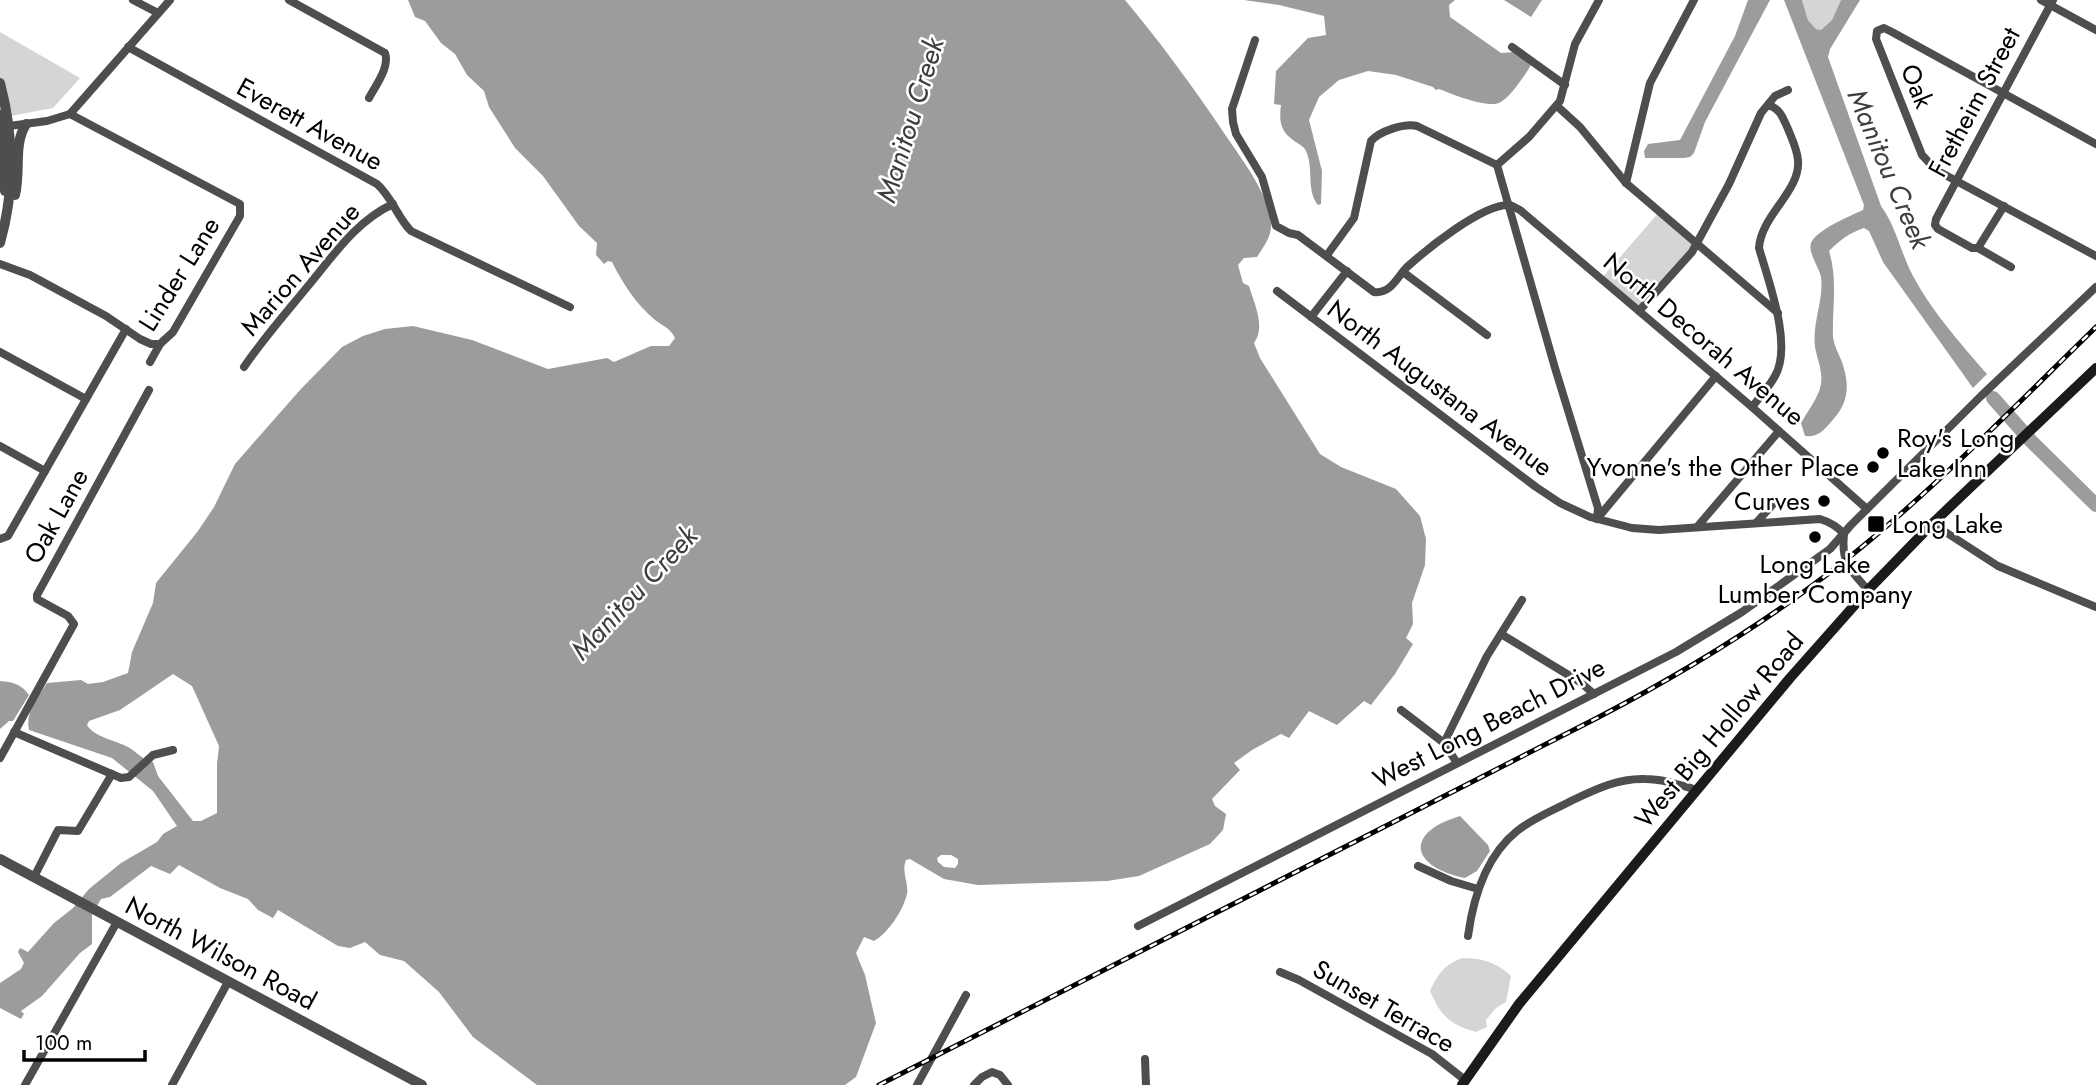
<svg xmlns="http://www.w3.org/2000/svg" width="2096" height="1085" viewBox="0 0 2096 1085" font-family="Jost,sans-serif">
  <rect width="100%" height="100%" fill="#fff"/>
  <g fill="#d5d5d5">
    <path d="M1802 0H1841L1832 20 1821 30 1816 29 1808 20Z"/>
    <path d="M0 32 80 78 53 108 0 118Z"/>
    <path d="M1660 211 1697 243 1639 311 1601 279Z"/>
    <path d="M1462 958C1481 958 1497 962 1511 976L1506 1002 1496 1008 1486 1020 1487 1027 1476 1032C1449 1024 1441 1016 1430 991 1438 974 1444 965 1462 958Z"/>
  </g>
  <g fill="#9c9c9c" fill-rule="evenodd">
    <path d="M408 0H1125C1161 43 1193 87 1224 133 1242 160 1267 190 1271 223 1272 236 1264 246 1257 257L1244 258 1238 265 1243 283 1249 286C1254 303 1266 327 1254 343L1260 358 1320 454 1341 467 1396 489 1420 516 1426 539 1425 565 1412 603 1413 624 1406 638 1413 644 1395 674 1371 705 1364 701 1337 725 1309 711 1289 738 1281 734 1252 750 1234 763 1240 770 1212 799 1215 806 1226 814 1223 830 1210 844 1139 876 1107 881 978 885 944 879 910 859 906 860C901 873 909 882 907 894 903 911 888 933 874 941L864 937 856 953 865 975 876 1023 856 1077 845 1085H537L473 1037 439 992 404 961 380 955 365 942 350 948 338 946 278 910 273 918 258 910 248 899 220 888 179 865 170 874 151 866 110 897 101 899 92 915V944L80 953 42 996 21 1011 24 1014 21 1019 0 1008V983L21 969 24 963 18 952 20 948 28 952 54 923 73 908 89 889 121 863 157 842 163 834 177 826 153 791 112 758 29 730C25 711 38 698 47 683L81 680 88 684 103 682 128 673 132 652 153 603 156 583 198 531 214 507 235 464 300 390 342 347 363 336 385 329 413 326 472 340 548 369 607 358 614 362 651 346H669L675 338C670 328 663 326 655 320 636 304 623 284 612 262L608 261 604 264 596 255 597 243 579 226 543 176 515 148 489 107 484 91 467 75 455 54 441 43 425 21 415 17ZM173 674 192 686 219 746 217 764V813L201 821H193L158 776 153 762C142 760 136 751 128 747 115 740 94 737 87 725L89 721 120 710ZM941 855H951L958 859V864L955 868 944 867 938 862 937 858Z"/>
    <path d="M1244 0H1455L1449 5 1450 17 1501 53 1515 52 1531 65C1525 75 1510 98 1499 103 1486 108 1452 94 1439 89L1436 90 1433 87 1396 75 1368 71 1339 80 1319 97 1309 120 1322 171 1321 204 1318 205C1306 191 1314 168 1306 151 1303 145 1298 144 1293 140 1280 131 1279 120 1281 105L1274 104 1276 71 1308 38 1326 35 1324 16 1279 5Z"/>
    <path d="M1504 0H1542L1531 17Z"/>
    <path d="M1748 0H1770L1705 122 1694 153 1690 157 1684 158H1645L1644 151 1648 144 1680 140 1735 36Z"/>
    <path d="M1784 0H1802L1808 20 1816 29 1821 30 1832 20 1841 0H1860L1830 49 1828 57 1881 206C1895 225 1900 249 1910 270 1928 307 1960 343 1987 374L1973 388 1883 262 1869 231 1864 228C1849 233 1840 240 1829 251 1838 280 1832 307 1833 337 1834 346 1839 354 1842 362 1850 386 1849 403 1831 422 1822 432 1818 437 1805 436L1801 423C1807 412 1819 397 1821 384 1823 371 1817 359 1815 347 1812 322 1824 301 1821 277 1819 267 1806 250 1812 241 1819 229 1850 216 1863 210L1864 205Z"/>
    <path d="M0 681C13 682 21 684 29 695L13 721H9L0 729Z"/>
    <path d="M1460 816 1488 845 1490 851 1477 871 1465 878C1411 867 1403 833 1460 816Z"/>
  </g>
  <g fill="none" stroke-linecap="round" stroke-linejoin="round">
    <path stroke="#9c9c9c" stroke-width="14" d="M1993 398 2031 441 2096 505"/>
    <g stroke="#4e4e4e" stroke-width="8">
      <path d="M133 0 158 13"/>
      <path d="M289 0 385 53C390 67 376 85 369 98"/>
      <path d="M2041 0 2096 30"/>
      <path d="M1255 40 1232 109 1233 122 1236 134 1262 177 1276 226 1289 233 1298 235 1374 292C1391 294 1397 277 1407 267 1426 250 1483 203 1510 205 1513 206 1516 208 1520 210L1752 407 1867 509"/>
      <path d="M128 47 377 184C392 197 397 217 411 231L570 307"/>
      <path d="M1512 47 1565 85"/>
      <path d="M1557 106 1580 127 1626 183 1778 313"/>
      <path d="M70 114 240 204V216L173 332 160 344 150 362"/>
      <path d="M9 126 47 121 70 114 170 0"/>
      <path d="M2096 144 1892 32 1884 28 1877 31 1876 39 1922 155 1936 170 2096 256"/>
      <path d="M1497 165 1555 368 1598 508 1597 519"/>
      <path d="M1497 165 1529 137 1560 101 1575 44 1599 0"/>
      <path d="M1626 183 1650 83 1694 0"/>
      <path d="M2004 206 1978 248H1972L1938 229 1935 225 1936 219 2053 0"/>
      <path d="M1978 248 2011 267"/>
      <path d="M1327 255 1354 218 1371 141C1380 131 1404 123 1417 126L1497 165"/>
      <path d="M0 264 30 275 106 316 140 339 151 344H160"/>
      <path d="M1403 272 1487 335"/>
      <path d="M1277 291 1536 487 1560 503 1590 517 1632 528 1659 530 1820 519C1830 522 1837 526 1844 534 1841 563 1850 570 1868 590"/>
      <path d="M1639 311 1692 252 1729 184 1761 113 1775 96 1788 90"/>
      <path d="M1311 317 1347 271"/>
      <path d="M0 352 86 399"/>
      <path d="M244 367C263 339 286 313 308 286 333 256 356 221 393 204"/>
      <path d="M1752 407C1760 397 1769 387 1775 376 1793 345 1768 280 1759 248 1761 215 1801 191 1798 160 1797 149 1792 139 1788 129 1783 118 1780 108 1768 105"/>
      <path d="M0 446 45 471"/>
      <path d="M1597 519 1716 376"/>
      <path d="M1757 522 1774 503"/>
      <path d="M1933 524 1998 566 2096 607"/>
      <path d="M1697 527 1779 431"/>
      <path d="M0 539 8 536 126 329"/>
      <path d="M1501 634 1580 682 1594 694"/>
      <path d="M1401 710 1444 743 1457 763"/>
      <path d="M14 732 121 778 129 777 153 755 173 750"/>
      <path d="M1444 743 1487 656 1522 600"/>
      <path d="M0 758 74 624 68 616 37 599V595L149 390"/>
      <path d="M1418 866 1451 881 1478 889"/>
      <path d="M34 877 58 830 78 831 112 774"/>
      <path d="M1138 926 1676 652 1742 612 1830 549 1851 525 1981 396 2096 287"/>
      <path d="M1468 936C1473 899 1486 856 1517 831 1533 818 1554 810 1573 800 1596 789 1619 778 1645 779 1663 779 1680 785 1697 790"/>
      <path d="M1280 972 1299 980 1432 1054 1465 1080"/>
      <path d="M1145 1059 1146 1085"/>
      <path d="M25 1085 117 922"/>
      <path d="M172 1085 228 982"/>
      <path d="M917 1085 966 995"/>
      <path d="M974 1085 982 1077 992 1072 1000 1075 1008 1085"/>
    </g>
    <g stroke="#4e4e4e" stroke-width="10">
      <path d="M0 83C14 136 15 190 0 243"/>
      <path d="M0 115 5 191"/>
      <path d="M15 195C21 170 13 145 26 124"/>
      <path d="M0 859 422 1085"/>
    </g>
    <path stroke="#1b1b1b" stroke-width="10" d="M1462 1085 1519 1004 1790 678 1868 590 1936 520 2096 368"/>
    <g stroke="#000" stroke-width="5">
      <path id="rail" d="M879 1085 1597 718C1685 672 1769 621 1847 559 1936 488 2015 406 2096 327"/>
    </g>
    <use href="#rail" stroke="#fff" stroke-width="2.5" stroke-dasharray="8" stroke-linecap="butt"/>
  </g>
  <g fill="#000" stroke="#fff" stroke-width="2.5">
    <circle cx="1883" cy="453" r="7"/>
    <circle cx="1873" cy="467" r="7"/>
    <circle cx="1824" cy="501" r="7"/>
    <rect x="1867" y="515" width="18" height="18" rx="3.5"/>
    <circle cx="1815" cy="537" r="7"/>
  </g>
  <g text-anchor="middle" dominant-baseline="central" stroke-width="5" stroke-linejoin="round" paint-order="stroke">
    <g font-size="26" fill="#000" stroke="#fff">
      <text transform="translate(1917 86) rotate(68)">Oak</text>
      <text transform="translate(1974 102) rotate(-62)">Fretheim Street</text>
      <text transform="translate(310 124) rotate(29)">Everett Avenue</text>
      <text transform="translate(300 269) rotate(-49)">Marion Avenue</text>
      <text transform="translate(179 274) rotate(-58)">Linder Lane</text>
      <text transform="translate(1704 339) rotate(40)">North Decorah Avenue</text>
      <text transform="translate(1440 388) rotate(37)">North Augustana Avenue</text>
      <text transform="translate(56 516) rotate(-61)">Oak Lane</text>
      <text transform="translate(1489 723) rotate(-27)">West Long Beach Drive</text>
      <text transform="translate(1719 730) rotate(-50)">West Big Hollow Road</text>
      <text transform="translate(221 953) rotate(28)">North Wilson Road</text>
      <text transform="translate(1384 1006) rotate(30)">Sunset Terrace</text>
    </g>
    <g font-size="26" fill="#000" stroke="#fff" text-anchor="start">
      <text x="1897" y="438">Roy's Long<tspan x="1897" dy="30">Lake Inn</tspan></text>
      <text x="1859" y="467" text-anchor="end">Yvonne's the Other Place</text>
      <text x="1810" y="501" text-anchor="end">Curves</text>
      <text x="1892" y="524">Long Lake</text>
      <text x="1815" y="564" text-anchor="middle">Long Lake<tspan x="1815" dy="30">Lumber Company</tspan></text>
    </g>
    <g font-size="28" font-style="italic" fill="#3d3d3d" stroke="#fff">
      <text transform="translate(910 120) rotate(-73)">Manitou Creek</text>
      <text transform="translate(1889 169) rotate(67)">Manitou Creek</text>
      <text transform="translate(634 593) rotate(-47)">Manitou Creek</text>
    </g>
  </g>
  <path d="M24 1050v10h121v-10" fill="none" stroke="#000000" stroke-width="3.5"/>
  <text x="35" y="1050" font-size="21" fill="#000000" stroke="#ffffff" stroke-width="5" paint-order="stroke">100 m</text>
</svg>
